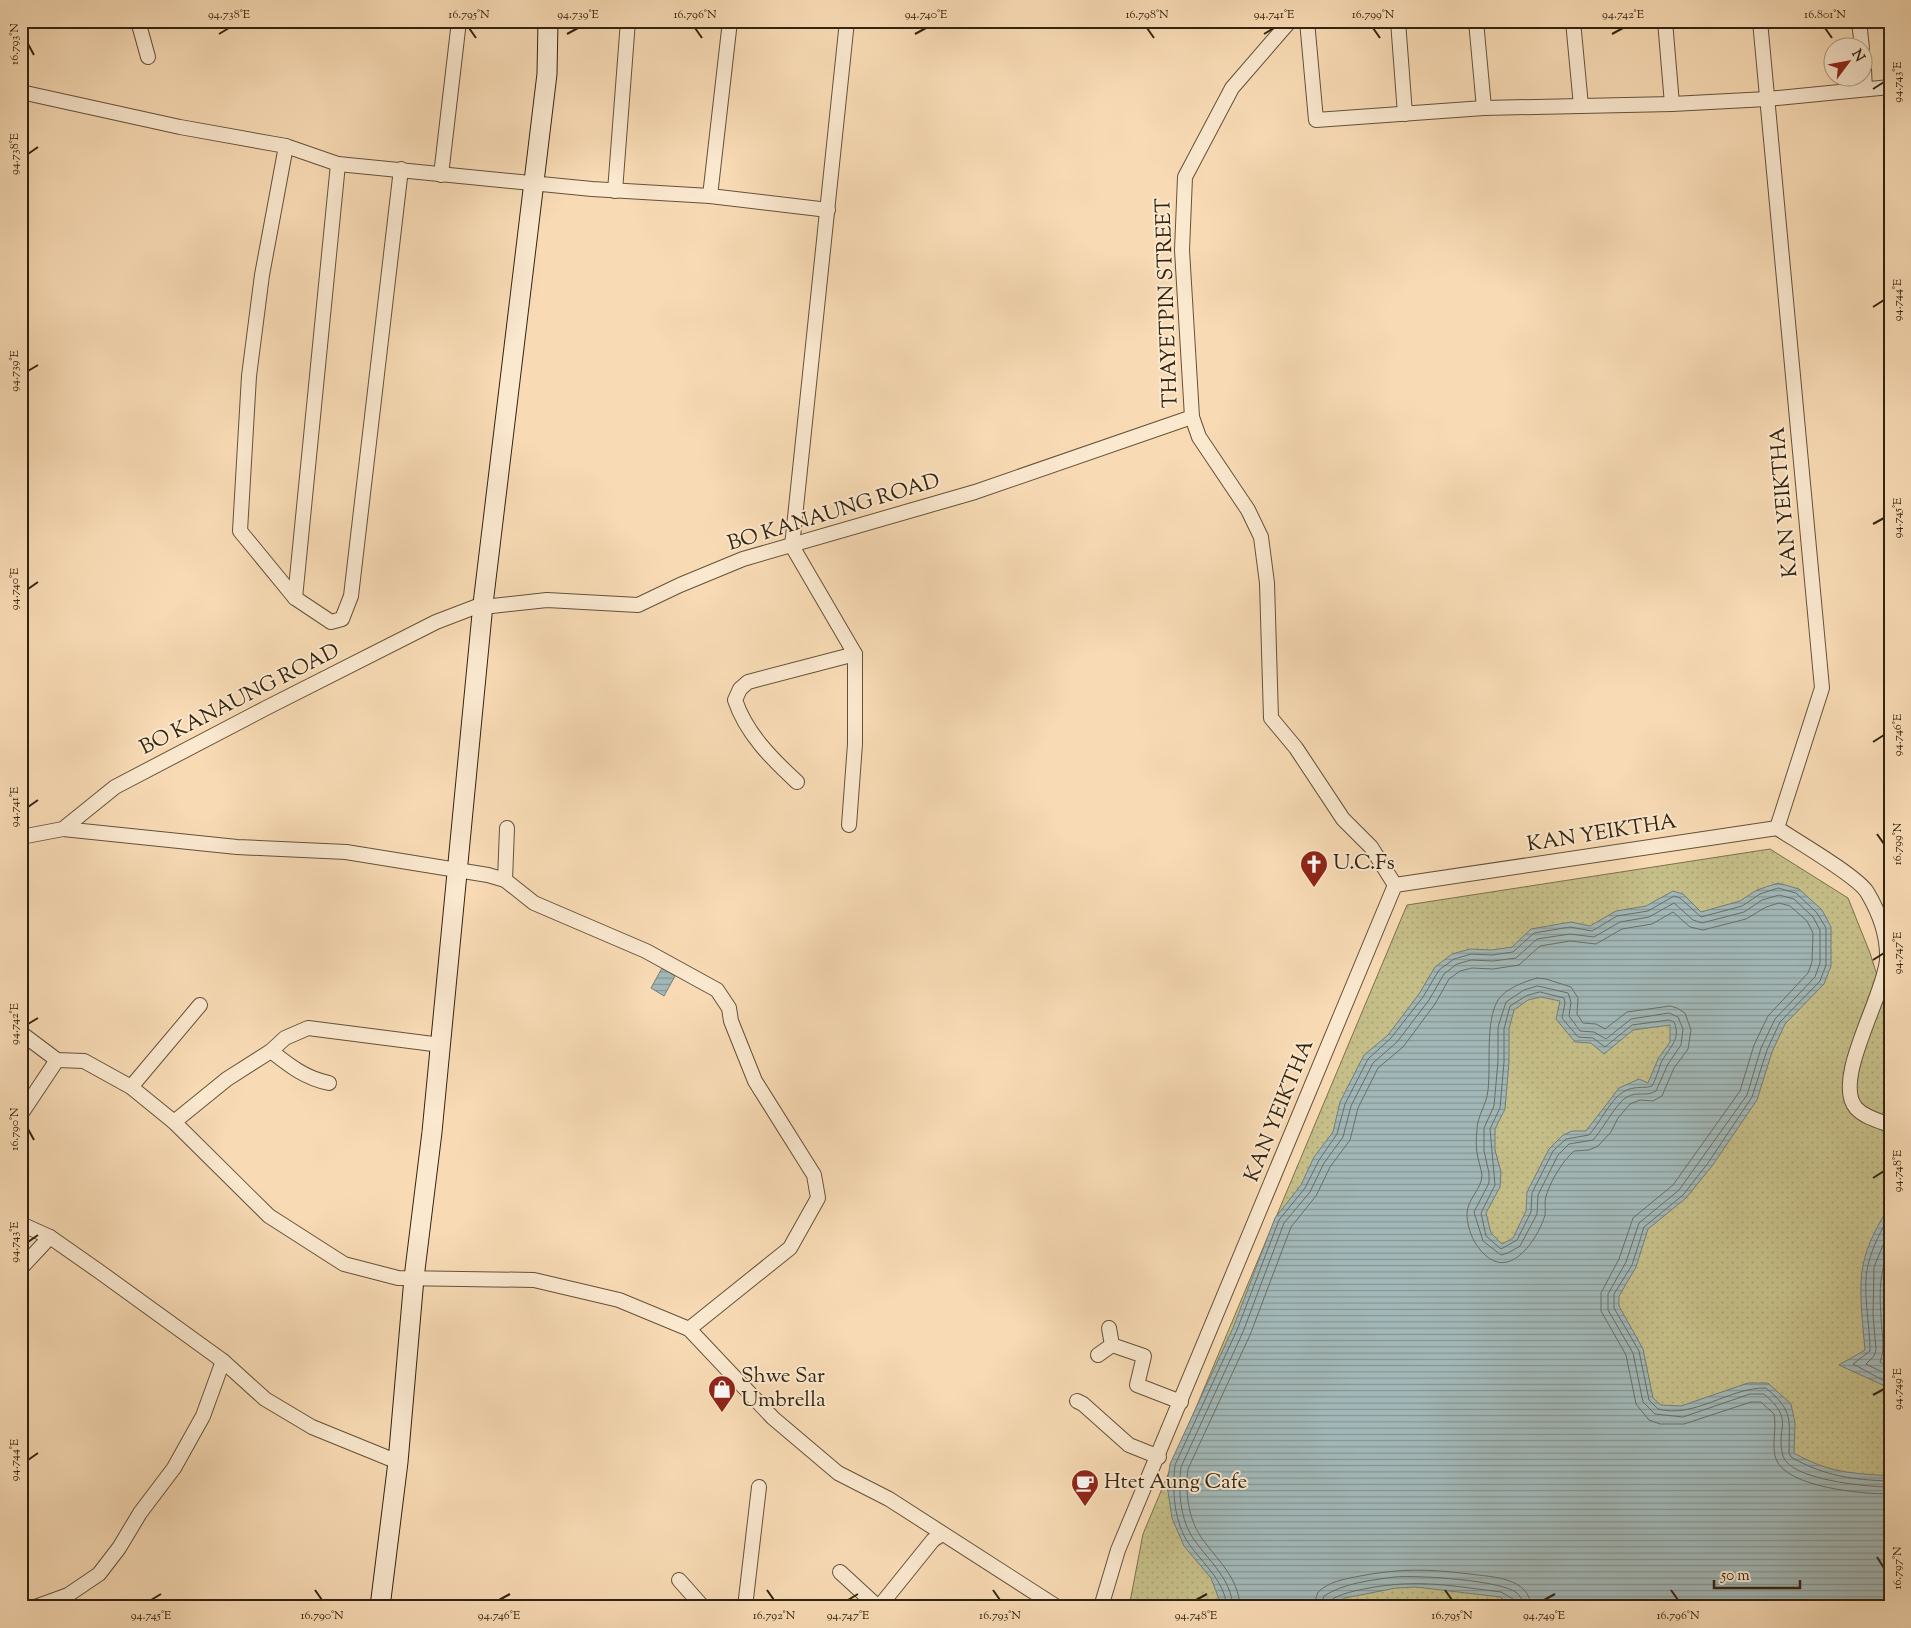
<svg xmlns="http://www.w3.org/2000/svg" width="1911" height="1628" viewBox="0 0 1911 1628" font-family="'Sorts Mill Goudy',serif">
  <defs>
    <pattern id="park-dots" width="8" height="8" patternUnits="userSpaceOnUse" patternTransform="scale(1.25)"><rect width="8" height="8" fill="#c5be88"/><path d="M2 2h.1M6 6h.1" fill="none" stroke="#aaa374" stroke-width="1.8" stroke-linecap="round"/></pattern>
    <pattern id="water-rules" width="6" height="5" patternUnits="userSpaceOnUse" patternTransform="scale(1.25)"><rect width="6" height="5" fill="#a2b8b8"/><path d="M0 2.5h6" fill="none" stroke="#859594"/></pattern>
  </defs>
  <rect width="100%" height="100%" fill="#f8dbb5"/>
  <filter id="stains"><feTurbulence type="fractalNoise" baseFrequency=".004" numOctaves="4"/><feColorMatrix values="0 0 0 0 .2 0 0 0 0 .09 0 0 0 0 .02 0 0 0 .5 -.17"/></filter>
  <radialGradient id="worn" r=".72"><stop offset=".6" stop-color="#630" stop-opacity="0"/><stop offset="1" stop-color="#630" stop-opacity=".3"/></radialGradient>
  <path fill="url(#park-dots)" stroke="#7c714c" d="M1770 849 1848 898 1870 953 1890 1016V1607H1129L1143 1534 1407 905Z"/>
  <g fill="url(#water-rules)" stroke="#767d75" fill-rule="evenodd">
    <path d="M1778 883 1799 889 1822 910 1831 927V966L1824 984 1785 1024 1772 1052 1757 1100 1712 1166 1686 1198 1648 1229 1636 1267 1619 1296V1306L1643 1349 1653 1398 1661 1405 1681 1406 1748 1383H1768L1791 1404 1795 1423 1794 1453C1829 1473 1851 1473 1890 1476V1607H1513L1500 1597 1416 1587 1396 1588 1345 1598 1328 1607H1222L1211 1578 1184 1546 1172 1518 1167 1485 1170 1464 1233 1328 1275 1218 1301 1185 1314 1157 1333 1132 1340 1102 1364 1055 1388 1035 1419 994 1435 967 1452 954 1470 949 1492 950 1512 947 1531 929 1571 922 1590 926 1616 911 1646 906 1673 891 1683 894 1701 912 1740 901 1757 890ZM1541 997 1560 1001 1556 1019 1575 1042 1591 1043 1604 1054 1633 1030 1670 1025V1042L1658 1059 1648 1083 1639 1079 1619 1088 1586 1131H1572L1563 1135 1549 1149 1527 1192 1526 1211 1513 1238 1502 1244 1491 1233 1486 1213 1500 1187 1501 1172 1495 1150V1129L1505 1109 1509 1062V1029L1514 1010 1528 1000Z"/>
    <path d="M662 968 675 976 664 996 651 988Z"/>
    <path d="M1890 1205V1391L1885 1386 1839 1365 1865 1350C1863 1326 1858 1288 1863 1265 1867 1244 1879 1223 1890 1205Z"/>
  </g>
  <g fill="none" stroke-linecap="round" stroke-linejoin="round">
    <g stroke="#6a6e64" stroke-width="1">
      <path d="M1537 978 1546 979 1571 987 1578 998 1577 1014 1583 1023 1596 1024 1605 1029 1627 1012 1670 1006 1677 1008 1685 1013 1691 1030 1688 1049 1674 1068 1662 1096 1653 1101 1640 1100 1630 1104 1618 1118 1611 1132 1598 1146 1589 1150 1574 1151C1562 1162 1551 1180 1546 1196 1544 1202 1546 1208 1545 1215 1540 1233 1518 1271 1494 1261 1477 1253 1467 1231 1467 1214 1467 1199 1482 1189 1482 1175 1481 1168 1478 1160 1477 1153 1476 1145 1476 1137 1477 1130 1477 1116 1487 1104 1488 1090 1491 1065 1485 1022 1498 1000 1506 988 1524 982 1537 978Z"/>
      <path d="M1538 986 1568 993 1571 1002 1569 1016 1580 1031 1594 1032 1606 1039 1631 1019 1669 1013 1678 1017 1683 1029 1681 1045 1668 1064 1656 1091C1647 1097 1637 1091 1627 1097 1617 1102 1603 1129 1593 1140L1569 1144 1558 1155 1538 1195 1537 1214 1520 1246 1508 1253 1501 1255 1483 1241 1474 1212 1489 1183V1173L1484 1151V1128L1494 1106 1498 1061V1027L1506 1002 1524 990Z"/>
      <path d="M1540 992 1564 998 1565 1003 1562 1018 1578 1037 1593 1038 1605 1047 1632 1025 1669 1020 1674 1022C1682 1040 1668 1048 1661 1063 1658 1071 1656 1079 1652 1086 1645 1089 1634 1085 1623 1092 1610 1100 1600 1123 1589 1135L1566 1139 1553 1151 1532 1193 1531 1212 1517 1240 1501 1249 1486 1236 1481 1213 1495 1185 1490 1129 1500 1108 1504 1062V1029L1510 1006 1526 996Z"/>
      <path d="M1890 1215C1881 1230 1872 1248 1868 1265 1862 1289 1870 1325 1870 1351L1853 1364 1890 1384"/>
      <path d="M1890 1228 1874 1267 1873 1315 1876 1350 1874 1356 1866 1364 1890 1376"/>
      <path d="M1890 1247C1880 1271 1879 1289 1881 1316 1881 1331 1886 1347 1880 1362L1890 1368"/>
      <path d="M1227 1607C1224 1580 1204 1565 1189 1544 1174 1522 1172 1491 1175 1465L1237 1330 1279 1220 1305 1188 1319 1160 1337 1134 1345 1104 1368 1059 1391 1038 1423 997 1439 970 1454 959 1471 954 1492 955 1513 952 1534 933 1570 927 1592 931 1617 916 1648 911 1674 896 1680 898 1701 917 1742 906 1760 894 1778 888 1796 893 1817 913 1826 928V965L1820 981 1780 1022 1767 1050 1752 1097 1708 1163 1683 1195 1644 1227 1632 1265 1614 1294V1308L1639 1351 1649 1400 1658 1409C1694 1419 1730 1387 1766 1388 1794 1411 1789 1420 1789 1453L1791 1457C1824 1476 1853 1480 1890 1481"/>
      <path d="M1233 1607C1231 1579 1210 1562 1195 1541 1180 1521 1178 1491 1181 1467L1243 1332 1284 1223 1310 1192 1324 1163 1343 1137 1351 1106 1373 1063 1397 1042 1429 1000 1444 974 1457 964 1471 960 1493 961 1516 958 1537 939 1570 934 1594 937 1620 922 1649 917 1674 903 1693 920 1702 923 1744 912 1762 900 1779 895 1794 899 1813 917 1820 930V963L1815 977 1775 1019 1761 1048 1747 1095 1679 1190 1639 1223 1626 1262 1608 1294V1310L1633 1353 1643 1402 1655 1414 1683 1417 1750 1394H1764C1796 1421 1775 1426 1783 1456 1790 1480 1868 1487 1890 1487"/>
      <path d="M1240 1607C1239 1577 1216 1559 1201 1537 1188 1518 1185 1491 1188 1469L1250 1335 1291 1227 1316 1196 1330 1167 1350 1140 1358 1108 1378 1068 1403 1047 1435 1004 1449 979 1460 971 1472 968 1493 969 1519 965 1540 946 1570 941 1596 944 1622 929 1652 924 1673 912 1690 927 1703 930 1746 919 1766 907 1779 903 1790 906 1807 921 1813 933 1812 962 1808 973 1768 1016 1754 1045 1740 1091 1673 1185 1633 1218 1619 1259 1601 1293V1311L1626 1355 1636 1404 1649 1420 1660 1424H1684L1751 1402H1761L1774 1414C1777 1428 1771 1446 1776 1459 1787 1488 1864 1494 1890 1494"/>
      <path d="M1313 1607 1318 1592C1330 1581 1345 1579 1360 1576 1402 1568 1428 1569 1470 1574 1491 1577 1530 1577 1531 1607"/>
      <path d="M1320 1607 1324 1596C1344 1583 1372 1580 1395 1577 1417 1575 1501 1580 1517 1593 1521 1597 1523 1601 1523 1607"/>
      <path d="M1327 1607 1329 1601C1342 1593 1354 1591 1369 1588 1418 1579 1453 1586 1501 1592L1513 1599 1517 1607"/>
    </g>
    <g stroke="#645239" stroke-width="16">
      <g id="street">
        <path d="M138 21 148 57"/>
        <path d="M847 21 792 546 855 654V744L849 825"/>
        <path d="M1290 21 1232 88 1185 177 1182 250 1192 417 1199 437 1248 510 1261 537 1267 583 1271 718 1296 748 1343 819 1371 847 1395 885"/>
        <path d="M1307 21 1316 120 1484 108 1672 104 1767 99 1890 87"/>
        <path d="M1398 21 1405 114"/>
        <path d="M1476 21 1484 108"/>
        <path d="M1573 21 1581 106"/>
        <path d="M1665 21 1672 104"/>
        <path d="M1859 21 1862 48"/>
        <path d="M1864 70 1865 89"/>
        <path d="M21 92 180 127 286 146 338 164 592 189 710 196 828 210"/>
        <path d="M286 146 262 275 249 376 240 531 295 598 331 622 342 619 351 596 401 169"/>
        <path d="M441 175 459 21"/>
        <path d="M615 191 628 21"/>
        <path d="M710 196 730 21"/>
        <path d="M295 598 338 164"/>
        <path d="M483 607 547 600 638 605 680 585 743 559 975 492 1192 417"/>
        <path d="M797 782C771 758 746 733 735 700L740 689 748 682 855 654"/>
        <path d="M1777 828C1795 840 1857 876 1867 892 1879 912 1888 936 1887 960 1884 997 1832 1080 1856 1108 1864 1117 1879 1121 1890 1125"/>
        <path d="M63 829 237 847 346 852 488 875 505 880 534 903 646 951 717 990 729 1008 731 1021 755 1081 814 1175 818 1198 790 1248 689 1329"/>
        <path d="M21 837 63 829 115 787 266 708 436 622 483 604"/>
        <path d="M505 880 507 828"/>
        <path d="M21 1033 57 1060 84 1061 131 1087 174 1122 269 1216 344 1264 398 1278 534 1280 619 1300 689 1329 773 1418 838 1473 889 1499 1057 1607"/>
        <path d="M271 1051C290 1066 305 1078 329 1083"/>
        <path d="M131 1087 200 1005"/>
        <path d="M21 1114 57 1060"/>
        <path d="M174 1122 227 1079 271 1051 285 1038 308 1028 441 1045"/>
        <path d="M21 1224 50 1237 100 1272 223 1361 265 1399 312 1427 398 1462"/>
        <path d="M21 1268 50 1237"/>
        <path d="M1109 1328 1112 1345 1144 1356 1137 1385 1181 1402"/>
        <path d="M1098 1355 1112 1345"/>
        <path d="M1077 1401 1083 1404 1129 1445 1159 1457"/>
        <path d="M840 1572 878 1607"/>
        <path d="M679 1580 703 1607"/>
        <path d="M35 1607 68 1595 99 1574 119 1548 140 1513 174 1468 203 1416 223 1361"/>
        <path d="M745 1607 759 1487"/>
        <path d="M879 1607 933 1540 942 1534"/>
        <path d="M1101 1607 1118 1550 1395 885 1777 828 1822 688 1760 21"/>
      </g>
    </g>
    <g stroke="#332410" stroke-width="21">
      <path id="secondary" d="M380 1607 398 1462 414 1278 432 1132 483 604 547 74 548 21"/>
    </g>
    <use href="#street" stroke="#fae8cf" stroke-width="14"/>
    <use href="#secondary" stroke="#fae8cf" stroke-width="19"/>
  </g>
  <path fill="none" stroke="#332410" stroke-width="2" d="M469 28 476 38M695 28 702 38M1147 28 1154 38M1373 28 1380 38M1825 28 1832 38M219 34 229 28M567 34 578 28M915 34 926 28M1264 34 1274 28M1612 34 1623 28M28 44 34 55M1873 89 1884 82M28 154 38 147M1873 307 1884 300M28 371 38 365M1873 524 1884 518M28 589 38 582M1873 742 1884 735M28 807 38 800M1877 834 1884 844M1873 960 1884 953M28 1024 38 1018M28 1129 34 1140M1873 1178 1884 1171M28 1242 38 1235M1873 1395 1884 1389M28 1460 38 1453M1877 1557 1884 1568M315 1590 322 1600M767 1590 774 1600M993 1590 1000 1600M1445 1590 1452 1600M1671 1590 1678 1600M151 1600 161 1594M499 1600 510 1594M848 1600 858 1594M1196 1600 1207 1594M1544 1600 1555 1594"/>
  <defs>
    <g id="church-pin" transform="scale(1.4375)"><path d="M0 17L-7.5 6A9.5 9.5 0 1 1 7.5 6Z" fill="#8f2418" stroke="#fae8cf"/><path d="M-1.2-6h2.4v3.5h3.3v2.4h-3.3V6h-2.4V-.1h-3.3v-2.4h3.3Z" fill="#fff"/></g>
    <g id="shop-pin" transform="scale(1.4375)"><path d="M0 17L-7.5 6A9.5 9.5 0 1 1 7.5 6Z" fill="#8f2418" stroke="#fae8cf"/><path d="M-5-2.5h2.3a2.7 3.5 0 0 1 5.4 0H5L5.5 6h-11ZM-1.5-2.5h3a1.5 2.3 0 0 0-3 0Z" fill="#fff"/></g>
    <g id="cafe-pin" transform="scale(1.4375)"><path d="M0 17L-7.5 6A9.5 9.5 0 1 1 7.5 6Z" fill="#8f2418" stroke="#fae8cf"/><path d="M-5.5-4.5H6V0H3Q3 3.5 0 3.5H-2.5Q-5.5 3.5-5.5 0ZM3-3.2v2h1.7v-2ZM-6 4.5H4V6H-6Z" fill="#fff"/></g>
  </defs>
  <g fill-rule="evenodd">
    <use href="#church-pin" x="1314" y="864"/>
    <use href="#shop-pin" x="722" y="1389"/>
    <use href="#cafe-pin" x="1085" y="1483"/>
  </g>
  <g text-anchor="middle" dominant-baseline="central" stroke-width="4" stroke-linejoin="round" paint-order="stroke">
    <g font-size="21" fill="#332410" stroke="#fae8cf">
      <text transform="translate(1168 303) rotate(-92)">THAYETPIN STREET</text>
      <text transform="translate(1785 502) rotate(-95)">KAN YEIKTHA</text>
      <text transform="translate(834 513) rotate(-17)">BO KANAUNG ROAD</text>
      <text transform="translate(240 700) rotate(-27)">BO KANAUNG ROAD</text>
      <text transform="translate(1602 834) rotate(-9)">KAN YEIKTHA</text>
      <text transform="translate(1280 1111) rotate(-68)">KAN YEIKTHA</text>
    </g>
    <g font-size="21" fill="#332410" stroke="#fae8cf" text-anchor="start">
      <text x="1333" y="864">U.C.Fs</text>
      <text x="741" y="1377">Shwe Sar<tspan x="741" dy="24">Umbrella</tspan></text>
      <text x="1104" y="1483">Htet Aung Cafe</text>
    </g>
  </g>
  <rect width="1911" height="1628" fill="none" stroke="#f8dbb5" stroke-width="55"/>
  <g transform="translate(1848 62) rotate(58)"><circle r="24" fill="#fae8cf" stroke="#aa9a83"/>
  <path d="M0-4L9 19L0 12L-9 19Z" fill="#8f2418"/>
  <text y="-8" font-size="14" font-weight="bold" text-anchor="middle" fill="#332410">N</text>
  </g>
  <path d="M1714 1580v8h86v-8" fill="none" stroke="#332410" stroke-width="2.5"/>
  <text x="1721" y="1580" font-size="15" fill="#332410" stroke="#fae8cf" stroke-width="4" paint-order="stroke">50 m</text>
  <rect x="28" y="28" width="1856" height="1572" fill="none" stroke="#332410" stroke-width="2"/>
  <g font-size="12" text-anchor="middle" fill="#332410">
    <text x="229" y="18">94.738°E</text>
    <text x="469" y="18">16.795°N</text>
    <text x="578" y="18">94.739°E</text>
    <text x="695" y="18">16.796°N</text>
    <text x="926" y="18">94.740°E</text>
    <text x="1147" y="18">16.798°N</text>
    <text x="1274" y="18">94.741°E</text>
    <text x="1373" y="18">16.799°N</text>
    <text x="1623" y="18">94.742°E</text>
    <text x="1825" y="18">16.801°N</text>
    <text transform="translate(14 44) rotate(-90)" y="4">16.793°N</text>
    <text transform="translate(1897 82) rotate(-90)" y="4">94.743°E</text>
    <text transform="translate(14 154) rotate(-90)" y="4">94.738°E</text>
    <text transform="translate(1897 300) rotate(-90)" y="4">94.744°E</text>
    <text transform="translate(14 371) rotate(-90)" y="4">94.739°E</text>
    <text transform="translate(1897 518) rotate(-90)" y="4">94.745°E</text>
    <text transform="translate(14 589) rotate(-90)" y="4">94.740°E</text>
    <text transform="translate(1897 735) rotate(-90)" y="4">94.746°E</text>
    <text transform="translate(14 807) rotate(-90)" y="4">94.741°E</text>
    <text transform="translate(1897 844) rotate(-90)" y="4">16.799°N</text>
    <text transform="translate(1897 953) rotate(-90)" y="4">94.747°E</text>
    <text transform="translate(14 1024) rotate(-90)" y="4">94.742°E</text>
    <text transform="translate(14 1129) rotate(-90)" y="4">16.790°N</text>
    <text transform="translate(1897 1171) rotate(-90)" y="4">94.748°E</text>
    <text transform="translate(14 1242) rotate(-90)" y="4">94.743°E</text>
    <text transform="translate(1897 1389) rotate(-90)" y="4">94.749°E</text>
    <text transform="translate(14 1460) rotate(-90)" y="4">94.744°E</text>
    <text transform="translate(1897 1568) rotate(-90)" y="4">16.797°N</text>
    <text x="151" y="1619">94.745°E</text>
    <text x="322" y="1619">16.790°N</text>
    <text x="499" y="1619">94.746°E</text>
    <text x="774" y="1619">16.792°N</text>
    <text x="848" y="1619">94.747°E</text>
    <text x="1000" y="1619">16.793°N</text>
    <text x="1196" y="1619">94.748°E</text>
    <text x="1452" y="1619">16.795°N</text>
    <text x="1544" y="1619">94.749°E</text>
    <text x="1678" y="1619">16.796°N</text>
  </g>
  <rect width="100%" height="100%" filter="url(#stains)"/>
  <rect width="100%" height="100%" fill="url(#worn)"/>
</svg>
